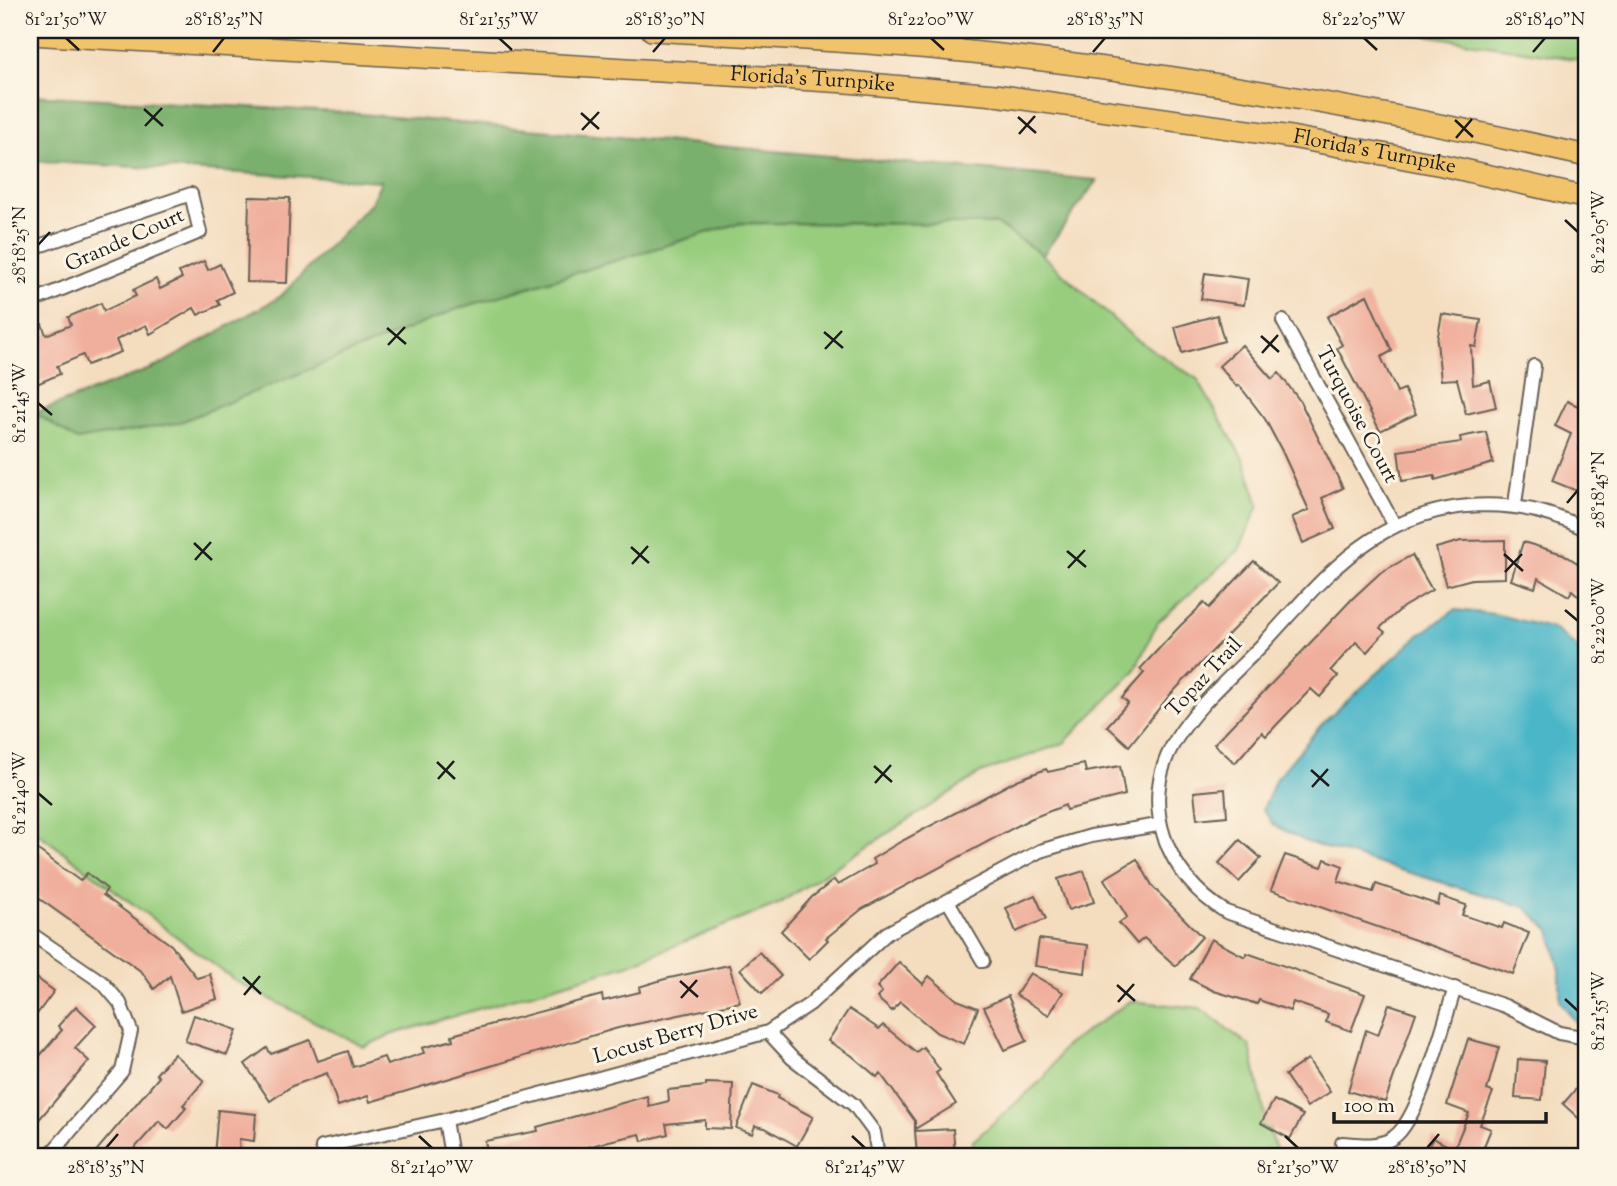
<svg xmlns="http://www.w3.org/2000/svg" width="1617" height="1186" viewBox="0 0 1617 1186" font-family="'Sorts Mill Goudy',serif">
  <rect width="100%" height="100%" fill="#fcf5e5"/>
  <filter id="ink" filterUnits="userSpaceOnUse"><feTurbulence type="fractalNoise" baseFrequency=".0143" numOctaves="2"/><feDisplacementMap in="SourceGraphic" scale="14" xChannelSelector="R" yChannelSelector="G"/><feConvolveMatrix kernelMatrix="1 2 1 2 8 2 1 2 1" color-interpolation-filters="sRGB"/></filter>
  <filter id="wash" filterUnits="userSpaceOnUse"><feTurbulence type="fractalNoise" baseFrequency=".00686" numOctaves="4" result="noise"/><feDisplacementMap in="SourceGraphic" scale="28" xChannelSelector="R" yChannelSelector="G"/><feGaussianBlur stdDeviation="1.57" result="paint"/><feColorMatrix in="noise" values="0 0 0 0 0 0 0 0 0 0 0 0 0 0 0 0 0 1.4 0 .05"/><feComposite in="paint" operator="in"/></filter>
  <g filter="url(#wash)">
    <rect width="100%" height="100%" fill="#f4ddbf"/>
    <g fill="#98cd7e" stroke="#5a744d" stroke-width="2">
      <path d="M1394 30H1587V61Z"/>
      <path d="M739 223 996 224 1040 253 1133 337 1197 379 1244 460 1259 505 1239 550 1157 623 1134 672 1064 743 981 773 778 904 627 965 390 1035 364 1047 237 982 30 827V413L460 308Z"/>
      <path d="M1130 1001 1200 1008 1250 1046 1265 1115 1278 1156H970L973 1141 1044 1078 1064 1047Z"/>
    </g>
    <path fill="#7ab06d" stroke="#4b6644" stroke-width="2" d="M30 95 338 112 1097 180 1043 255 996 224 739 223 460 308 178 423 77 440 35 413 158 366 281 296 371 203 381 181 30 161Z"/>
    <path fill="#4bb6c8" stroke="#346972" stroke-width="2" d="M1455 610 1494 614 1554 629 1587 655V1026H1579L1560 1001V970L1550 930 1525 907 1309 843 1273 825 1263 809 1276 779 1321 725 1418 636Z"/>
    <g id="blocks">
      <g fill="#f0af9c">
        <path d="M249 197 290 198 287 283 247 282Z"/>
        <path d="M204 261 208 270 220 264 233 292 217 300 220 305 198 315 194 308 150 334 146 325 116 340 121 352 87 365 83 355 57 366 60 374 30 387V329L42 324 46 335 71 325 68 317 101 303 104 311 136 296 133 290 156 279 160 289 182 278 179 272Z"/>
        <path d="M1205 273 1248 279 1244 305 1201 299Z"/>
        <path d="M1367 295 1392 351 1381 357 1397 392 1404 389 1416 414 1380 431 1337 348 1342 345 1327 317Z"/>
        <path d="M1442 314 1481 320 1476 347 1471 346 1473 385 1490 381 1496 407 1466 414 1457 379 1441 380 1437 341Z"/>
        <path d="M1217 315 1224 341 1182 353 1175 327Z"/>
        <path d="M1242 345 1272 379 1279 373 1300 401 1343 488 1322 498 1335 529 1303 543 1292 517 1309 510 1282 451 1265 419 1239 385 1237 387 1219 366Z"/>
        <path d="M1567 401 1587 410V431L1579 449 1587 452V465L1577 491 1552 481 1571 434 1555 426Z"/>
        <path d="M1486 432 1493 463 1435 480V476L1402 481 1398 451 1461 442 1460 437Z"/>
        <path d="M1505 540V578L1472 579 1446 586 1436 548 1461 541Z"/>
        <path d="M1523 542 1563 554 1587 569V603L1572 590 1569 596 1538 578 1535 588 1511 580Z"/>
        <path d="M1412 555 1432 590 1403 607 1380 628 1385 632 1367 652 1356 642 1331 670 1338 676 1320 697 1311 689 1266 736 1262 732 1235 763 1214 744 1353 598 1380 573Z"/>
        <path d="M1254 561 1278 583 1169 696 1129 746 1107 726 1128 703 1122 698 1144 673 1140 669 1180 626 1204 603 1209 608Z"/>
        <path d="M1084 764 1086 772 1120 766 1125 795 1066 810 1065 805 1030 819 862 909 826 938 828 940 809 959 781 931 812 897 834 880 838 885 875 864 872 859 900 842 1017 780 1046 769 1048 772Z"/>
        <path d="M1225 789 1227 816 1197 819 1194 792Z"/>
        <path d="M1240 840 1261 858 1239 882 1219 863Z"/>
        <path d="M30 844 80 881 87 873 107 889 103 895 171 945 197 978 210 974 217 999 181 1011 170 976 154 989 142 972 30 892Z"/>
        <path d="M1285 855 1322 867 1325 859 1343 866 1338 881 1373 892 1376 884 1438 905 1440 896 1466 905 1462 915 1502 928 1504 923 1529 933 1513 974 1271 890Z"/>
        <path d="M1137 859 1153 887 1202 937 1176 966 1144 938 1137 944 1119 923 1127 917 1104 879Z"/>
        <path d="M1084 871 1094 902 1068 910 1058 879Z"/>
        <path d="M1035 895 1046 919 1016 932 1006 908Z"/>
        <path d="M1039 939 1088 945 1085 973 1035 966Z"/>
        <path d="M1211 939 1245 957 1247 953 1365 994 1351 1031 1326 1022 1328 1014 1293 1002 1290 1011 1259 1000 1257 1004 1214 991 1190 979Z"/>
        <path d="M759 952 781 976 762 993 740 969Z"/>
        <path d="M899 962 923 984 929 976 957 1000 978 1008 964 1044 937 1033 900 1002 892 1011 877 998 882 992 877 987Z"/>
        <path d="M729 965 740 1002 618 1028 370 1102 368 1096 338 1106 327 1073 292 1086 270 1101 245 1064 267 1048 271 1054 310 1040 318 1061 348 1051 353 1067 384 1057 387 1065 424 1053 422 1048 453 1040 452 1035 602 995 603 1001 640 992 639 987 665 979Z"/>
        <path d="M30 973 54 991 37 1014 30 1009Z"/>
        <path d="M1030 973 1063 992 1049 1015 1016 995Z"/>
        <path d="M1008 996 1027 1041 1005 1050 984 1007Z"/>
        <path d="M1389 1004 1416 1013 1385 1102 1348 1091 1366 1030 1378 1035Z"/>
        <path d="M76 1006 96 1025 75 1048 89 1061 30 1130V1051L38 1058 62 1030 58 1026Z"/>
        <path d="M849 1009 879 1029 883 1025 916 1052 923 1047 940 1070 936 1073 956 1104 915 1129V1121L880 1073 877 1077 851 1055 828 1041Z"/>
        <path d="M194 1015 237 1030 227 1055 185 1041Z"/>
        <path d="M1468 1039 1499 1047 1487 1090 1493 1092 1480 1125 1491 1129 1480 1156H1423L1433 1138 1454 1149 1469 1113 1447 1105Z"/>
        <path d="M174 1054 204 1081 183 1105 186 1108 168 1129 159 1121 134 1149 142 1156H92L159 1077 156 1074Z"/>
        <path d="M1308 1059 1330 1092 1307 1107 1285 1075Z"/>
        <path d="M1518 1059 1545 1061 1542 1100 1515 1098Z"/>
        <path d="M1587 1076V1126L1563 1104Z"/>
        <path d="M706 1083 733 1084 731 1129 705 1128V1120L666 1124 668 1134 642 1141 640 1134 609 1141 571 1152 572 1156H488L485 1141 538 1131 537 1127 647 1096 649 1106 669 1101 668 1090 706 1086Z"/>
        <path d="M753 1085 778 1095 777 1098 813 1117 797 1146 765 1128 755 1126 752 1134 736 1128Z"/>
        <path d="M1274 1100 1303 1115 1290 1139 1261 1123Z"/>
        <path d="M218 1110 256 1114 254 1141 239 1139 240 1156H214Z"/>
        <path d="M953 1129 955 1156H917L915 1131Z"/>
      </g>
    </g>
  </g>
  <g filter="url(#ink)">
    <use href="#blocks" fill-opacity="0" stroke="#686055" stroke-width="2"/>
    <g fill="none" stroke-linecap="round" stroke-linejoin="round">
      <g stroke="#686055" stroke-width="16">
        <g id="street">
          <path d="M30 249 191 194 200 232 40 298 30 297"/>
          <path d="M1283 321 1395 526"/>
          <path d="M1515 504 1534 366"/>
          <path d="M1587 530C1517 494 1437 497 1371 540 1328 568 1295 610 1260 647 1232 676 1196 706 1175 741 1137 804 1167 876 1226 912L1505 1006 1559 1033 1587 1038"/>
          <path d="M948 901 983 961"/>
          <path d="M30 933 103 983 120 1003 131 1031 122 1071 49 1156"/>
          <path d="M768 1032 792 1058 854 1105 874 1132 878 1156"/>
          <path d="M445 1120 451 1156"/>
          <path d="M1342 1143C1360 1144 1379 1148 1394 1137 1420 1119 1444 1021 1455 988"/>
          <path d="M322 1147 445 1120 768 1032 810 1004 887 933 1040 851 1091 836 1158 825"/>
        </g>
      </g>
      <g stroke="#686055" stroke-width="24">
        <g id="highway">
          <path d="M652 30C768 37 884 42 1000 55 1197 77 1393 113 1587 156"/>
          <path id="s1" d="M30 34 847 82 995 95 1291 137 1442 165 1587 198"/>
        </g>
      </g>
      <use href="#street" stroke="#fff" stroke-width="12"/>
      <use href="#highway" stroke="#f1c36a" stroke-width="21"/>
    </g>
  </g>
  <path fill="none" stroke="#1c1c1c" stroke-width="2.5" d="M66 38 79 50M499 38 512 50M931 38 944 50M1364 38 1377 50M213 52 224 38M653 52 665 38M1093 52 1105 38M1533 52 1545 38M144 109 163 126M581 113 599 129M1018 117 1036 133M1455 120 1473 137M145 126 162 108M582 130 599 112M1019 134 1035 116M1456 138 1472 119M1565 220 1578 232M38 245 50 232M387 328 406 344M824 332 843 348M1261 336 1279 352M388 345 405 327M825 349 842 331M1262 353 1278 335M38 403 52 415M1567 503 1578 490M194 543 212 560M631 547 649 563M1067 551 1086 567M1504 554 1523 571M195 560 211 542M632 564 648 546M1068 568 1085 550M1505 572 1522 554M1565 610 1578 621M437 762 455 779M874 766 892 782M1311 770 1329 786M438 779 454 761M875 783 891 765M1312 787 1328 769M38 793 52 805M243 977 261 994M680 981 698 997M1117 985 1135 1001M244 995 260 976M681 998 697 980M1565 999 1578 1011M1118 1002 1134 984M419 1136 432 1148M852 1136 865 1148M1285 1136 1298 1148M106 1148 118 1134M1427 1148 1439 1134"/>
  <g text-anchor="middle" dominant-baseline="central" stroke-width="6" stroke-linejoin="round" paint-order="stroke">
    <g font-size="21" fill="#1c1c1c" stroke="#fcf5e5">
      <text stroke="none"><textPath href="#s1" startOffset="784">Florida's Turnpike</textPath></text>
      <text stroke="none"><textPath href="#s1" startOffset="1351">Florida's Turnpike</textPath></text>
      <text transform="translate(125 241) rotate(-24)">Grande Court</text>
      <text transform="translate(1356 415) rotate(62)">Turquoise Court</text>
      <text transform="translate(1205 678) rotate(-47)">Topaz Trail</text>
      <text transform="translate(676 1035) rotate(-16)">Locust Berry Drive</text>
    </g>
  </g>
  <rect width="1617" height="1186" fill="none" stroke="#fcf5e5" stroke-width="77"/>
  <path d="M1334 1112v10h212v-10" fill="none" stroke="#1c1c1c" stroke-width="3.5"/>
  <text x="1344" y="1112" font-size="21" fill="#1c1c1c" stroke="#fcf5e5" stroke-width="5" paint-order="stroke">100 m</text>
  <rect x="38" y="38" width="1540" height="1110" fill="none" stroke="#1c1c1c" stroke-width="2.5"/>
  <g font-size="18" text-anchor="middle" fill="#1c1c1c">
    <text x="66" y="25">81°21'50"W</text>
    <text x="224" y="25">28°18'25"N</text>
    <text x="499" y="25">81°21'55"W</text>
    <text x="665" y="25">28°18'30"N</text>
    <text x="931" y="25">81°22'00"W</text>
    <text x="1105" y="25">28°18'35"N</text>
    <text x="1364" y="25">81°22'05"W</text>
    <text x="1545" y="25">28°18'40"N</text>
    <text transform="translate(1598 232) rotate(-90)" y="6">81°22'05"W</text>
    <text transform="translate(19 245) rotate(-90)" y="6">28°18'25"N</text>
    <text transform="translate(19 403) rotate(-90)" y="6">81°21'45"W</text>
    <text transform="translate(1598 490) rotate(-90)" y="6">28°18'45"N</text>
    <text transform="translate(1598 621) rotate(-90)" y="6">81°22'00"W</text>
    <text transform="translate(19 793) rotate(-90)" y="6">81°21'40"W</text>
    <text transform="translate(1598 1011) rotate(-90)" y="6">81°21'55"W</text>
    <text x="106" y="1173">28°18'35"N</text>
    <text x="432" y="1173">81°21'40"W</text>
    <text x="865" y="1173">81°21'45"W</text>
    <text x="1298" y="1173">81°21'50"W</text>
    <text x="1427" y="1173">28°18'50"N</text>
  </g>
</svg>
